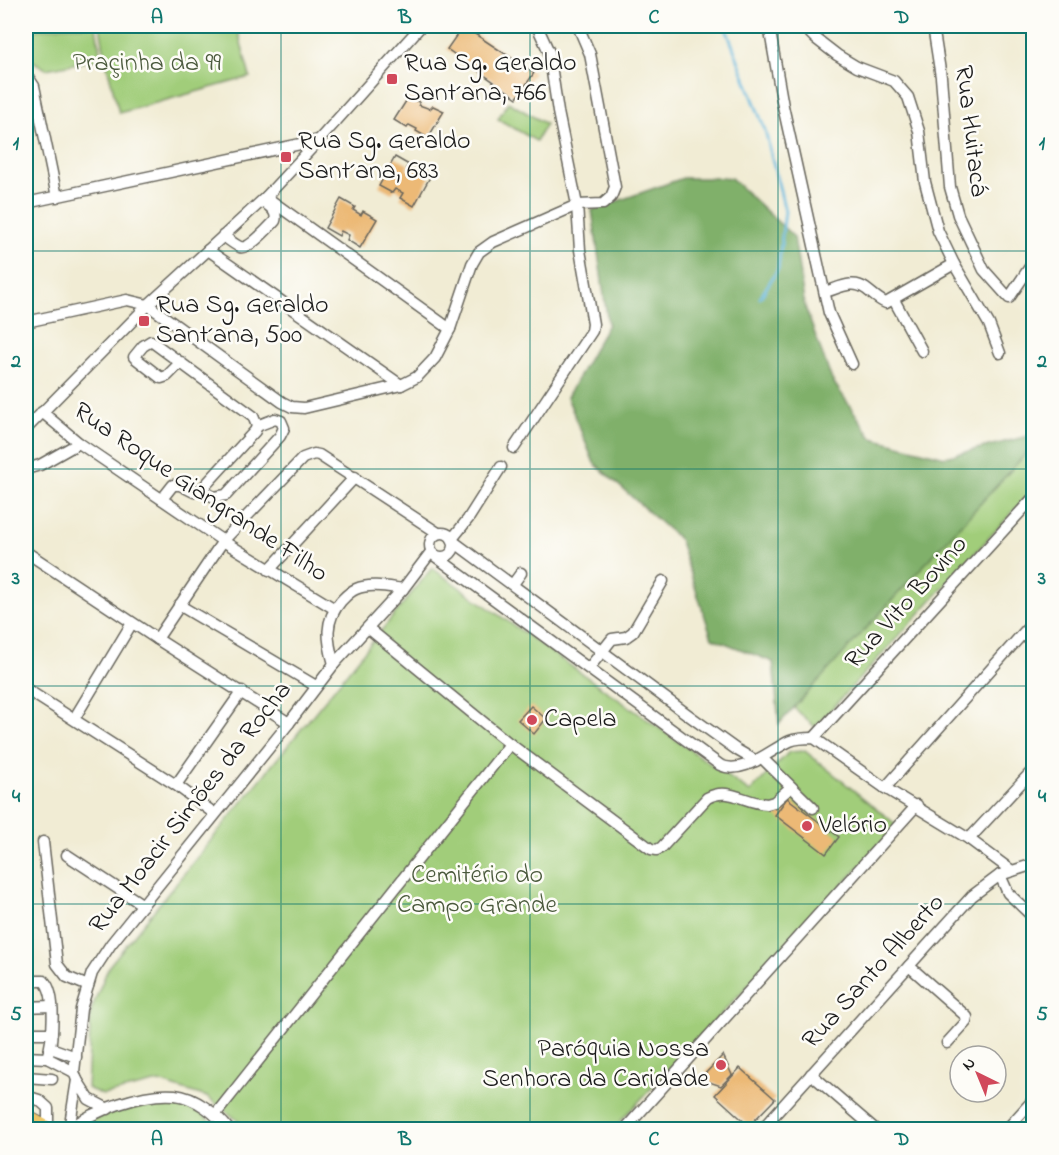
<svg xmlns="http://www.w3.org/2000/svg" width="1059" height="1155" viewBox="0 0 1059 1155" font-family="'Indie Flower',sans-serif">
  <rect width="100%" height="100%" fill="#fdfcf7"/>
  <filter id="ink" filterUnits="userSpaceOnUse"><feTurbulence type="fractalNoise" baseFrequency=".0167" numOctaves="2"/><feDisplacementMap in="SourceGraphic" scale="12" xChannelSelector="R" yChannelSelector="G"/><feConvolveMatrix kernelMatrix="1 2 1 2 8 2 1 2 1" color-interpolation-filters="sRGB"/></filter>
  <filter id="wash" filterUnits="userSpaceOnUse"><feTurbulence type="fractalNoise" baseFrequency=".008" numOctaves="4" result="noise"/><feDisplacementMap in="SourceGraphic" scale="24" xChannelSelector="R" yChannelSelector="G"/><feGaussianBlur stdDeviation="1.35" result="paint"/><feColorMatrix in="noise" values="0 0 0 0 0 0 0 0 0 0 0 0 0 0 0 0 0 1.4 0 .05"/><feComposite in="paint" operator="in"/></filter>
  <g filter="url(#wash)">
    <rect width="100%" height="100%" fill="#f1ecd4"/>
    <g fill="#a1cd7a" stroke="#5e744b" stroke-width="1.5">
      <path d="M64 26H96L101 59 46 69 31 60 26 61V31Z"/>
      <path d="M100 26H241L238 31 250 77 119 113 106 62Z"/>
      <path d="M508 102 546 124 536 141 498 119Z"/>
      <path d="M1033 446V490L815 727 793 707Z"/>
      <path d="M432 568 750 792 789 752 805 751 898 826 613 1129H246L236 1119 207 1097 159 1082 103 1095 87 1088 91 1010 109 966Z"/>
      <path d="M175 1100 198 1110 219 1129 81 1130 86 1121C115 1112 143 1101 175 1100Z"/>
    </g>
    <path fill="#80b06a" stroke="#4e6643" stroke-width="1.5" d="M683 178H731L794 237 805 307 832 380 872 438 945 457 1033 435V446L779 724 773 662 712 638 679 539 594 463 567 397 608 324 592 210Z"/>
    <g fill="none" stroke-linecap="round" stroke-linejoin="round">
      <path stroke="#5eb5db" stroke-width="3" d="M725 26 765 130 785 211 778 269 760 298"/>
    </g>
    <g id="blocks">
      <g fill="#ecb976">
        <path d="M463 26 534 73 517 98 447 49Z"/>
        <path d="M408 98 419 102V105L430 109 433 106 444 111 428 138 416 131 417 129 409 125 407 128 394 120Z"/>
        <path d="M395 157 409 165 406 168 414 173 416 170 430 177 414 206 400 198 403 193 395 189 392 193 379 186Z"/>
        <path d="M341 199 355 207 353 210 361 215 363 211 377 219 360 248 347 240 349 235 341 231 339 236 325 228Z"/>
        <path d="M531 706 546 719 534 734 518 720Z"/>
        <path d="M787 798 839 837 826 854 775 815Z"/>
        <path d="M723 1055 732 1075 721 1086 700 1079Z"/>
        <path d="M740 1068 775 1099 749 1126 715 1095Z"/>
      </g>
    </g>
  </g>
  <g filter="url(#ink)">
    <use href="#blocks" fill-opacity="0" stroke="#67655c" stroke-width="1.5"/>
    <g fill="none" stroke-linecap="round" stroke-linejoin="round">
      <g stroke="#67655c" stroke-width="13">
        <g id="minor">
          <path d="M769 26 783 106 829 313 852 364"/>
          <path d="M803 26 815 38 837 55 857 67 894 81 908 97 919 131 925 182 938 231 954 264 989 324 1000 353"/>
          <path d="M933 26 941 77 950 187 958 215 984 270 1009 298 1034 261"/>
          <path d="M26 78 30 80 34 86 57 197"/>
          <path d="M266 197 450 329"/>
          <path d="M26 203 319 140"/>
          <path d="M223 236C228 239 235 245 240 247 249 250 269 227 275 221 278 212 270 207 264 202"/>
          <path d="M208 250 401 385"/>
          <path d="M825 292C839 288 853 279 866 289 873 294 878 300 886 303L954 264"/>
          <path d="M894 300 922 351"/>
          <path d="M26 322 127 300 148 305 282 402 292 407 304 408 401 385 417 377 435 358 450 329 472 264 479 252 493 242 577 205 603 204 611 197 615 187 612 171 590 54 578 26"/>
          <path d="M42 412 79 443 223 541 335 609"/>
          <path d="M26 429 148 305 266 197 319 140 421 26"/>
          <path d="M514 448 592 331 593 324 580 250 577 205 558 112 549 52 537 26"/>
          <path d="M26 469 40 465 79 443"/>
          <path d="M201 490 214 497 226 495 280 436 284 428 281 421 275 419 257 426"/>
          <path d="M162 499 173 485H180L194 492 201 490 255 431 257 426 253 416 151 341 143 346 134 357 161 378 167 376 181 362"/>
          <circle cx="442" cy="545" r="12"/>
          <path d="M452 539 468 519 501 467"/>
          <path d="M454 542 691 717 737 750 756 761"/>
          <path d="M26 552 157 639 289 723"/>
          <path d="M435 556 720 765C743 776 770 750 790 741 797 738 806 738 814 738L885 788 969 839 1012 871"/>
          <path d="M269 570 355 477"/>
          <path d="M513 584 521 573"/>
          <path d="M179 605 316 686"/>
          <path d="M368 628 510 744 651 849 657 850 662 847 707 798C729 786 744 803 767 804L774 802 791 787"/>
          <path d="M157 639 223 541 303 458 314 454 319 455 438 533"/>
          <path d="M334 664C327 640 324 621 341 601 345 597 349 592 356 589 370 583 388 587 403 589"/>
          <path d="M589 668 612 639 626 637 633 632 663 581"/>
          <path d="M26 689 176 785 215 814"/>
          <path d="M74 719 132 623"/>
          <path d="M814 738 1034 497"/>
          <path d="M762 758 813 808"/>
          <path d="M176 785 242 691"/>
          <path d="M885 788 1034 621"/>
          <path d="M969 839 1034 769"/>
          <path d="M43 842 57 964 67 977 88 986"/>
          <path d="M67 855 143 905"/>
          <path d="M1000 875 1008 893 1034 918"/>
          <path d="M909 966 967 1017 966 1022 947 1043"/>
          <path d="M26 981H44C57 994 53 1041 47 1058"/>
          <path d="M26 1007 51 1006"/>
          <path d="M26 1033H52"/>
          <path d="M51 1048 76 1057"/>
          <path d="M26 1057 47 1058 74 1072"/>
          <path d="M811 1074 876 1130"/>
          <path d="M26 1077 52 1079"/>
          <path d="M77 1080 89 1099 108 1109"/>
          <path d="M26 1096 39 1100 48 1108V1128"/>
          <path d="M215 1115 510 744"/>
          <path d="M69 1129C95 1110 142 1092 175 1095 195 1097 217 1114 229 1130"/>
          <path d="M69 1130 77 1080 74 1072 81 1009 92 973 111 944 289 723 334 664 403 589 431 552"/>
          <path d="M624 1130 917 805"/>
          <path d="M761 1130 972 896 1000 875 1034 864"/>
          <path d="M1006 1130 1034 1099"/>
        </g>
      </g>
      <g stroke="#67655c" stroke-width="16">
        <path id="major" d="M26 1117 50 1130"/>
      </g>
      <use href="#minor" stroke="#fff" stroke-width="10"/>
      <use href="#major" stroke="#ecc669" stroke-width="14"/>
    </g>
  </g>
  <path fill="none" stroke="#0f766e" stroke-width="1.5" stroke-opacity="0.55" d="M281 26V1130M530 26V1130M778 26V1130M26 251H1034M26 469H1034M26 686H1034M26 904H1034"/>
  <g fill="#d1495b" stroke="#fdfcf7" stroke-width="2">
    <rect x="386" y="73" width="12" height="12" rx="3"/>
    <rect x="280" y="151" width="12" height="12" rx="3"/>
    <rect x="138" y="315" width="12" height="12" rx="3"/>
    <circle cx="532" cy="720" r="6"/>
    <circle cx="807" cy="826" r="6"/>
    <circle cx="721" cy="1065" r="6"/>
  </g>
  <g text-anchor="middle" dominant-baseline="central" stroke-width="5" stroke-linejoin="round" paint-order="stroke">
    <g font-size="26" fill="#4b5a3d" stroke="#fdfcf7">
      <text x="147" y="64">Praçinha da 99</text>
      <text x="477" y="876">Cemitério do<tspan x="477" dy="30">Campo Grande</tspan></text>
    </g>
    <g font-size="26" fill="#1c1c1c" stroke="#fdfcf7" text-anchor="start">
      <text x="404" y="64">Rua Sg. Geraldo<tspan x="404" dy="30">Sant´ana, 766</tspan></text>
      <text x="298" y="142">Rua Sg. Geraldo<tspan x="298" dy="30">Sant´ana, 683</tspan></text>
      <text x="156" y="306">Rua Sg. Geraldo<tspan x="156" dy="30">Sant´ana, 500</tspan></text>
      <text x="544" y="720">Capela</text>
      <text x="819" y="826">Velório</text>
      <text x="709" y="1050" text-anchor="end">Paróquia Nossa<tspan x="709" dy="30">Senhora da Caridade</tspan></text>
    </g>
    <g font-size="26" fill="#1c1c1c" stroke="#fdfcf7">
      <text transform="translate(970 131) rotate(83)">Rua Huitacá</text>
      <text transform="translate(200 493) rotate(34)">Rua Roque Giangrande Filho</text>
      <text transform="translate(907 603) rotate(-48)">Rua Vito Bovino</text>
      <text transform="translate(191 808) rotate(-52)">Rua Moacir Simões da Rocha</text>
      <text transform="translate(874 972) rotate(-48)">Rua Santo Alberto</text>
    </g>
  </g>
  <rect width="1059" height="1155" fill="none" stroke="#fdfcf7" stroke-width="66"/>
  <g transform="translate(978 1074) rotate(317)"><circle r="28" fill="#fdfcf7" stroke="#a3a29f" stroke-width="1.5"/>
  <path d="M0-4.5L10 22L0 15L-10 22Z" fill="#d1495b"/>
  <text y="-9" font-size="16" font-weight="bold" text-anchor="middle" fill="#1c1c1c">N</text>
  </g>
  <rect x="33" y="33" width="993" height="1089" fill="none" stroke="#0f766e" stroke-width="2"/>
  <g font-size="20" text-anchor="middle" font-weight="bold" fill="#0f766e">
    <text x="157" y="23">A</text>
    <text x="405" y="23">B</text>
    <text x="654" y="23">C</text>
    <text x="902" y="23">D</text>
    <text x="16" y="149">1</text>
    <text x="1042" y="149">1</text>
    <text x="16" y="367">2</text>
    <text x="1042" y="367">2</text>
    <text x="16" y="584">3</text>
    <text x="1042" y="584">3</text>
    <text x="16" y="802">4</text>
    <text x="1042" y="802">4</text>
    <text x="16" y="1020">5</text>
    <text x="1042" y="1020">5</text>
    <text x="157" y="1145">A</text>
    <text x="405" y="1145">B</text>
    <text x="654" y="1145">C</text>
    <text x="902" y="1145">D</text>
  </g>
</svg>
